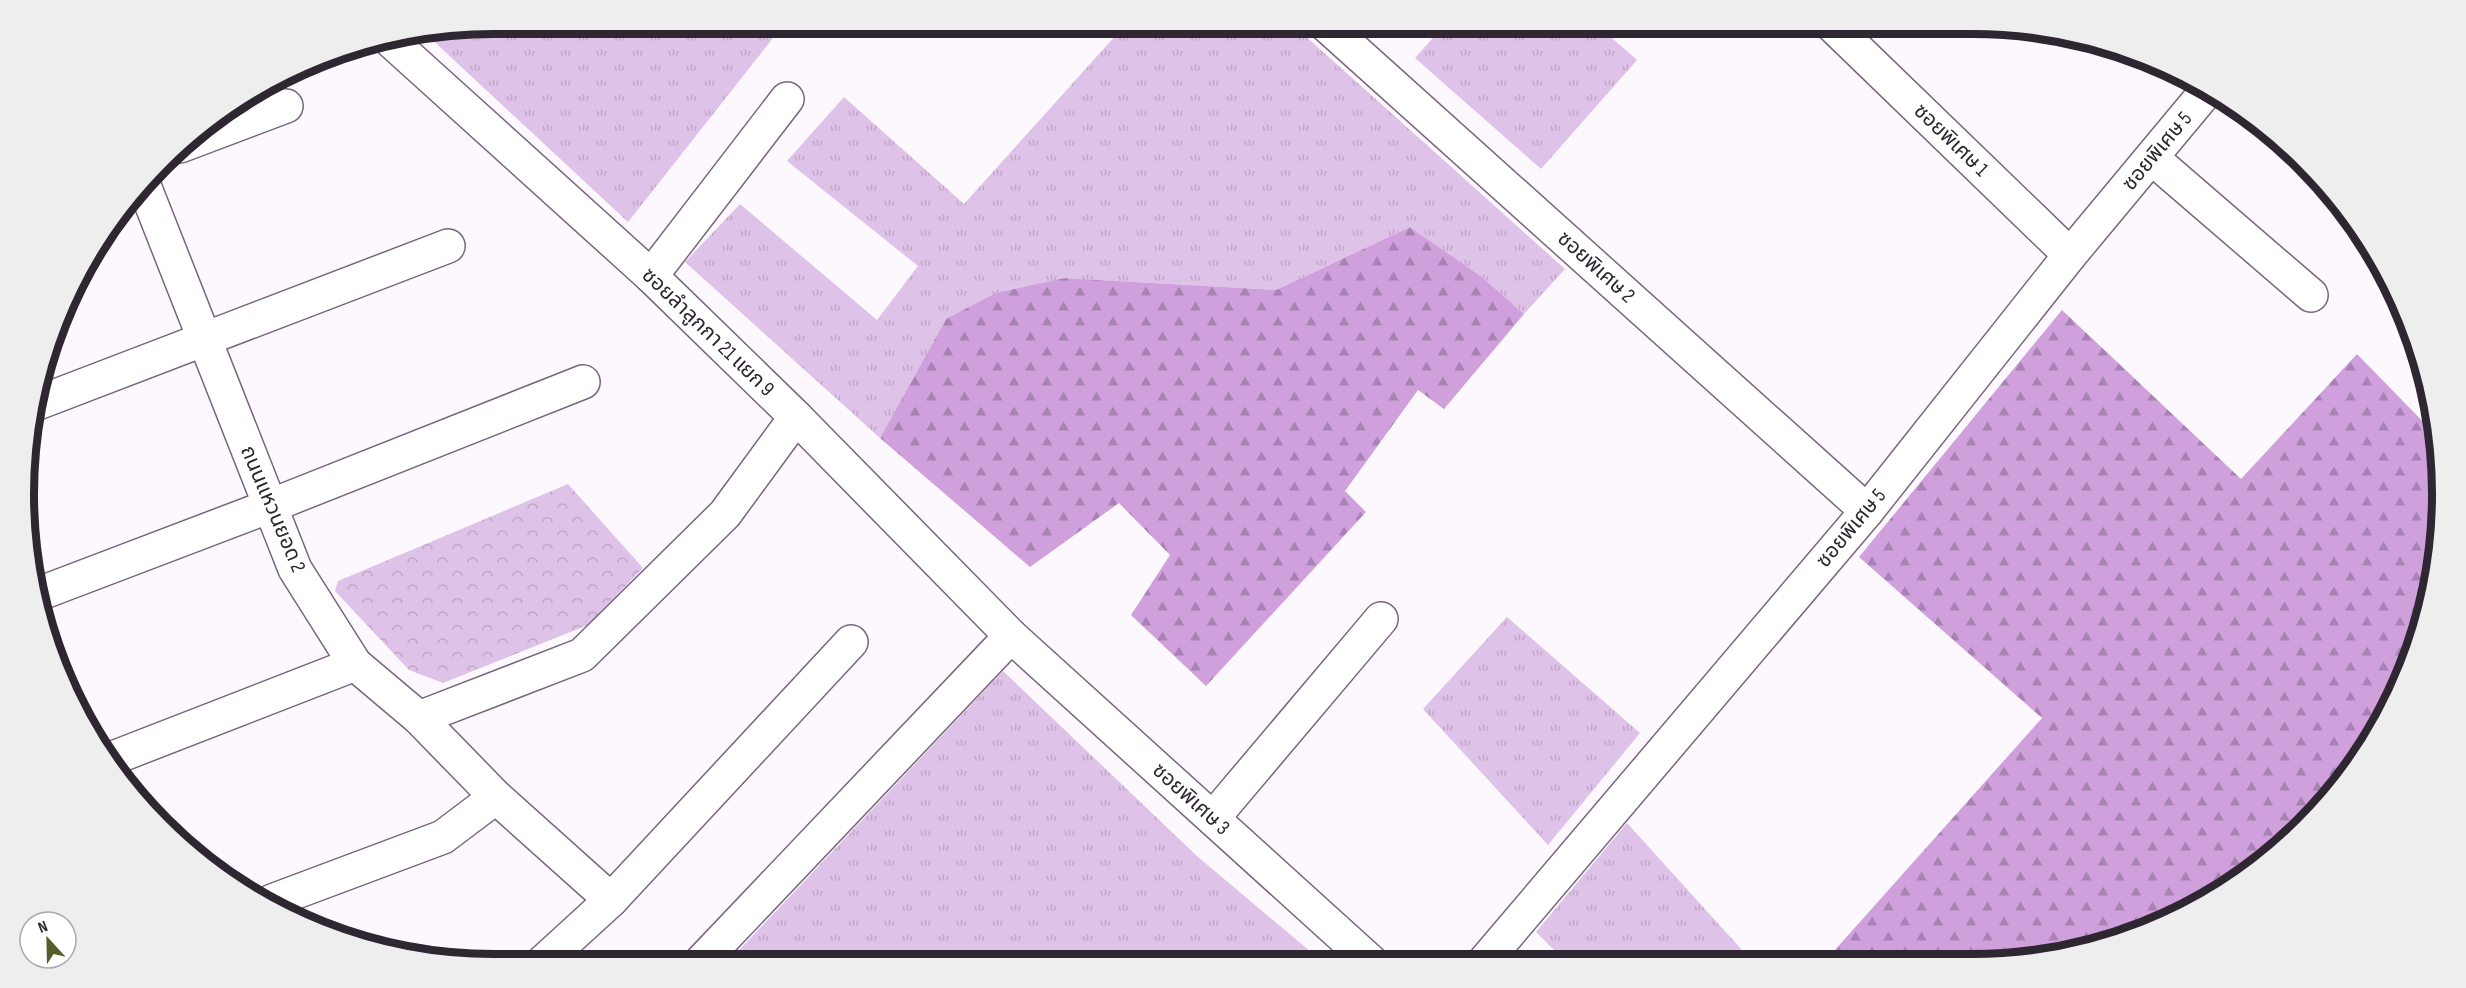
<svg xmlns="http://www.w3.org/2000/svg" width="2466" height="988" viewBox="0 0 2466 988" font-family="'Sofia Sans Condensed','Noto Sans Thai',sans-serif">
  <defs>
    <pattern id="grass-tufts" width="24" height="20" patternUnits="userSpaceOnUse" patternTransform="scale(1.5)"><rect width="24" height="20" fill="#dfc2e7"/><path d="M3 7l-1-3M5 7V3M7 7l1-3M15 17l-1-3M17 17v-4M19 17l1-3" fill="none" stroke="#c0a7c6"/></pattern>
    <pattern id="forest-firs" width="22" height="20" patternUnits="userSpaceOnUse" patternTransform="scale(1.5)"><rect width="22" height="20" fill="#cfa0dc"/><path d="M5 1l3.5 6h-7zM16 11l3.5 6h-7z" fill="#a882b3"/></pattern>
    <pattern id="park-crowns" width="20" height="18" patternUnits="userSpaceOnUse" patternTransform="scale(1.5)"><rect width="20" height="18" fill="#dfc2e7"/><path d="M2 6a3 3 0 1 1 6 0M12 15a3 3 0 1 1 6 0" fill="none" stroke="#c0a7c6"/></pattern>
  </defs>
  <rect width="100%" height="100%" fill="#fcf8fd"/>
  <g fill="url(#grass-tufts)">
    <path d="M494 24H784L628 222 427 35Z"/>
    <path d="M1126 24H1292L1565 269 1524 314 1482 277 1410 227 1276 290 1065 278 946 319 880 438 685 262 740 204 877 320 918 266 787 161 844 97 964 204Z"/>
    <path d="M1445 24H1596L1637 60 1541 169 1415 58Z"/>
    <path d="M1507 617 1640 733 1548 845 1423 709Z"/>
    <path d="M1003 671 1198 857 1323 962 727 963Z"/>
    <path d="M1627 823 1752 961H1565L1536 932Z"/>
  </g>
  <g fill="url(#forest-firs)">
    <path d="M1410 227 1482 277 1524 314 1444 409 1418 390 1345 491 1366 512 1206 686 1131 615 1170 555 1119 503 1030 567 880 438 946 319 996 293 1065 278 1276 290Z"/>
    <path d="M2062 310 2241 479 2357 354 2436 435 2441 463 2438 555 2417 645 2363 755 2282 848 2180 916 2034 960H1826L2042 718 1859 557Z"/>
  </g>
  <path fill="url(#park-crowns)" d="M568 484 643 568 588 625 443 683 409 670 335 591 338 581Z"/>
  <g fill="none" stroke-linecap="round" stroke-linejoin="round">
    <g stroke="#77667c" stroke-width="36">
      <g id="minor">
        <path d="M1325 24 1867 511"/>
        <path d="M1831 24 2070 255"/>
        <path d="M391 41 651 276 796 417 1011 636 1371 962"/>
        <path d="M180 146 286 106"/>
        <path d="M2152 158 2311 295"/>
        <path d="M145 188 295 569 355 664 419 718 496 797 611 900"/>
        <path d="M651 276 787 99"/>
        <path d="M35 404 448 246"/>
        <path d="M36 595 270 506 583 382"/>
        <path d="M419 718 582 655 725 514 796 417"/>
        <path d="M108 760 355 664"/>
        <path d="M1213 818 1381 619"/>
        <path d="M272 901 443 837 496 797"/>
        <path d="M1485 961 1867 511 2070 255 2209 88"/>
        <path d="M700 963 1011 636"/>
        <path d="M541 964 611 900 851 642"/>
      </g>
    </g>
    <use href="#minor" stroke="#fff" stroke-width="33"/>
  </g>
  <g text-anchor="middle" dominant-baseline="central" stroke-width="4.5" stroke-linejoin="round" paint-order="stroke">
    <g font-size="21" fill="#2e2630" stroke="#fff">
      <text transform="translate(1951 140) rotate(44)">ซอยพิเศษ 1</text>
      <text transform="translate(2157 151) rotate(-50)">ซอยพิเศษ 5</text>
      <text transform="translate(1596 267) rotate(42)">ซอยพิเศษ 2</text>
      <text transform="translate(708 332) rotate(44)">ซอยลำลูกกา 21 แยก 9</text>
      <text transform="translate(273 509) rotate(67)">ถนนแหวนยอด 2</text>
      <text transform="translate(1851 528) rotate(-50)">ซอยพิเศษ 5</text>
      <text transform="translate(1191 799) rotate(42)">ซอยพิเศษ 3</text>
    </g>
  </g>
  <path d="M0 0H2466V988H0ZM494 34H1972A460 460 0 0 1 2432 494V494A460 460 0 0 1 1972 954H494A460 460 0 0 1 34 494V494A460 460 0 0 1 494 34Z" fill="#eee" fill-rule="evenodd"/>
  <path fill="none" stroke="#2e2630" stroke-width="8" d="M494 34H1972A460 460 0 0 1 2432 494V494A460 460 0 0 1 1972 954H494A460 460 0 0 1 34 494V494A460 460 0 0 1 494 34Z"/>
  <g transform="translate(48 940) rotate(338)"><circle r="28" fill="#ffffff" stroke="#aba8ac" stroke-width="1.5"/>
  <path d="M0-4.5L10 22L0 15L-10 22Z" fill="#575c2a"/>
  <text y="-9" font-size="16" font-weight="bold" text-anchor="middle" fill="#2e2630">N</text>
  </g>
</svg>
